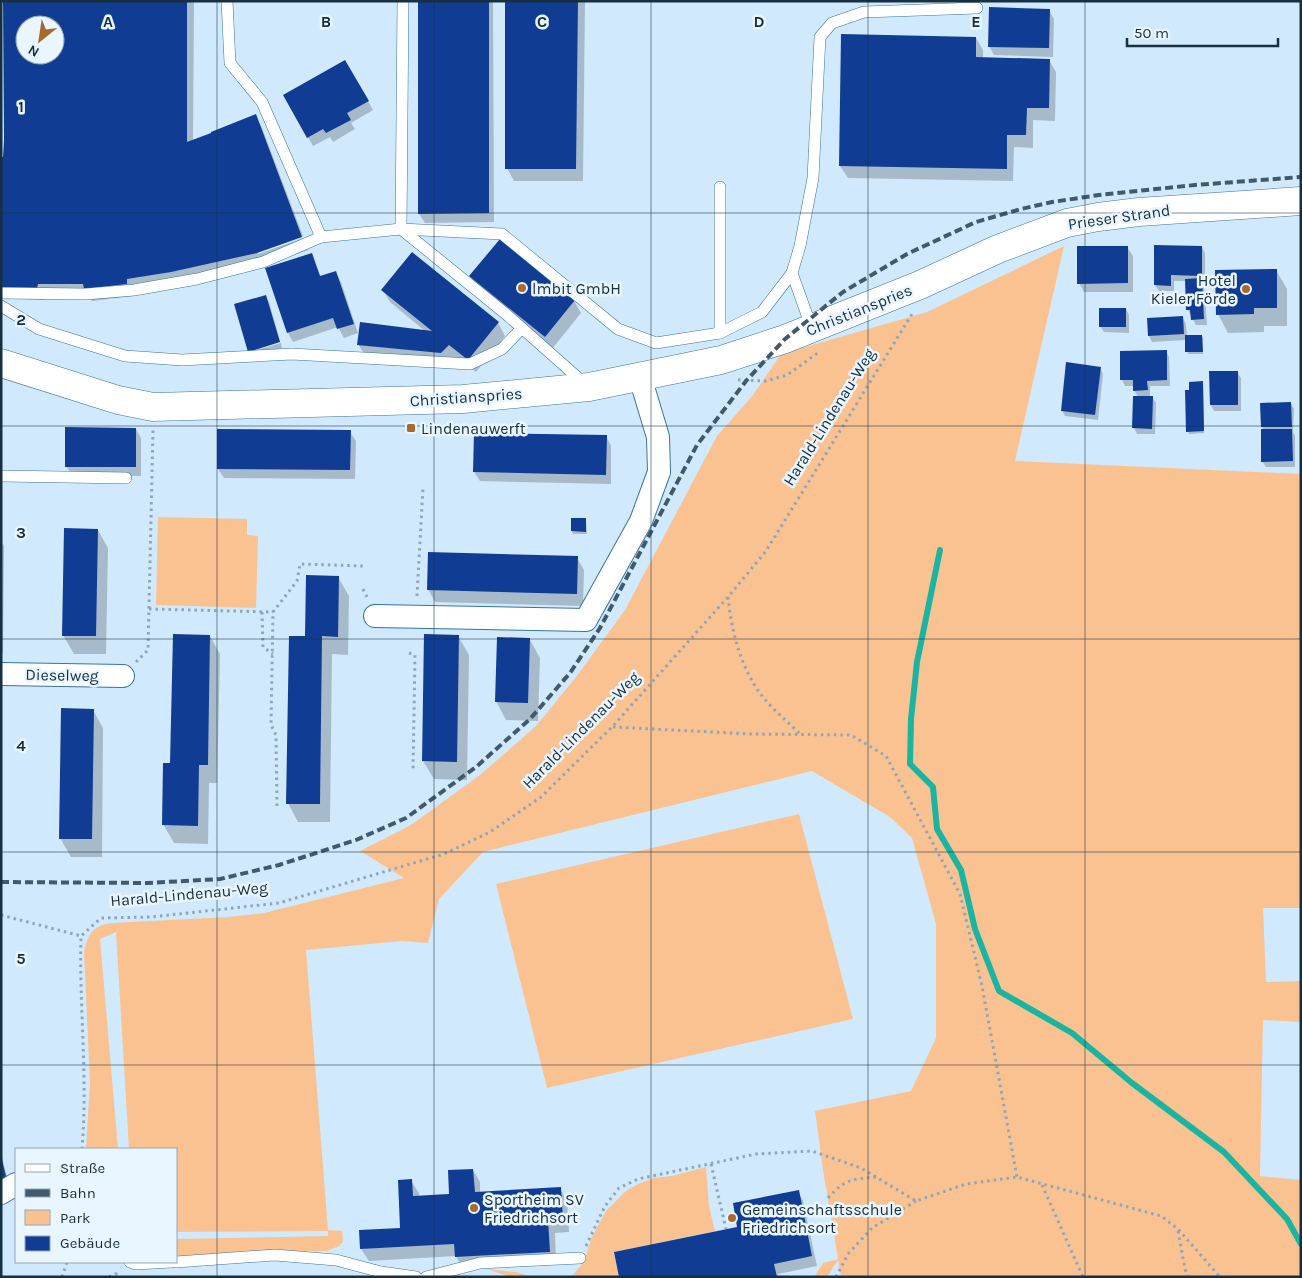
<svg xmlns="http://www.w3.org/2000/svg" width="1302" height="1278" viewBox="0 0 1302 1278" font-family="Karla,sans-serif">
  <rect width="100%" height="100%" fill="#d1e9fd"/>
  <g fill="#fbc291">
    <path d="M1064 246 1015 461 1301 474V908H1263L1266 982 1301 981V1022L1263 1020 1260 1176 1301 1180V1277H841L838 1260 827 1277H814L823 1263 838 1259 823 1170 815 1111 911 1091 936 1038V924L912 838 890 817 812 771 483 852 439 899 428 943 402 941 306 950 328 1230 342 1231 343 1242 339 1246 327 1251H298L176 1257V1239L328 1236V1231L176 1232V1149H129L116 932 100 939 118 1149H86L90 1082 84 953C88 933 92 926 112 923L228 917 264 913 404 878 360 851 411 825 480 775 536 726 576 677 625 610 717 436 753 395 781 354 927 312Z"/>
    <path d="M158 517 247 519V535L258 536 256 608 156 605Z"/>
    <path d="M799 814 853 1019 547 1088 496 884Z"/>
    <path d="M706 1167 709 1206 715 1231 614 1252 619 1277H571L584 1262 591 1239 606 1211 627 1190 638 1184 654 1178 672 1176Z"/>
    <path d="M487 1269 516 1272 533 1277H511Z"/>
  </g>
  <g fill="#0003" fill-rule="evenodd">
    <path d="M4 1H194L193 141 255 116 262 128 303 236 258 251V254L304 238 308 250 265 265 133 291 134 296 92 301 90 296H45L44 300 1 298V157H4ZM25 25H55V55H25Z"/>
    <path d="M419 1H493L494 222 425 223 419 214Z"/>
    <path d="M507 1H585L583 181H514L507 168Z"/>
    <path d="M1049 10 1054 19 1053 57 994 55 989 46Z"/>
    <path d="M976 38 983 50V59L1049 60 1056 72 1055 121 1033 120V148L1014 147 1013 181 848 178 840 166Z"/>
    <path d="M345 61 373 110 351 123 355 129 333 142 330 137 313 146 284 95Z"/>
    <path d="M1127 247 1133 256V292H1084L1079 283Z"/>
    <path d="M1202 247 1205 253V281H1202L1204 285 1207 325H1196L1188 310 1186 281H1174V291H1159L1155 285Z"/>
    <path d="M412 254 498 323 505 336 476 372 457 357 449 365 366 357 358 344 425 331 390 302 383 290Z"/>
    <path d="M311 255 321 277 336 273 341 282 358 333 344 338 338 327 293 342 288 333Z"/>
    <path d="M1276 270 1287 289V326H1264V332L1228 333 1218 314Z"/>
    <path d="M471 276 574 301 581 313 552 349 478 289Z"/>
    <path d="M265 297 269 302 280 341 249 350Z"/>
    <path d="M1126 309 1129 315V333L1104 332 1100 326Z"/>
    <path d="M1183 318 1186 324 1187 337 1202 336 1203 339V354H1188L1186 340 1152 342 1149 336Z"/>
    <path d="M281 343 282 348 252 357 250 352Z"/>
    <path d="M1166 351 1169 357 1170 386H1150V397H1152L1156 403 1155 434H1137L1134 428 1138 397 1134 390V386H1125L1122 380Z"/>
    <path d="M1100 368 1103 374 1098 420 1065 416 1062 410Z"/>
    <path d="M1237 372 1241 378V411H1214L1211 405Z"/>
    <path d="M1202 383 1203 385 1204 433 1189 434 1188 431Z"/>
    <path d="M1291 404 1294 409 1293 432 1295 436V467H1266L1262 461 1264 430 1262 427Z"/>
    <path d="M136 429 141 438V476L72 475 66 466Z"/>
    <path d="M350 432 356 441 355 479 224 478 218 469Z"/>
    <path d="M606 436 611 446V484L480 481 474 472Z"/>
    <path d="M586 520 587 534H573L572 531Z"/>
    <path d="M98 530 108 548 106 654H74L63 635Z"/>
    <path d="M1 541 4 546 3 653H1Z"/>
    <path d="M577 558 584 570 583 606 435 602 428 589Z"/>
    <path d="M338 577 349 596 348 655 332 654 330 822H298L288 803 306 637Z"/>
    <path d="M210 636 220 654 217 783H209L208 844 174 843 163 824Z"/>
    <path d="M458 636 469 655 467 780 434 779 423 761Z"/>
    <path d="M530 640 540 658 538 721 506 720 496 701Z"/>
    <path d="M93 710 103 728 102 857H71L60 838Z"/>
    <path d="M1 726 2 728 1 796Z"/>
    <path d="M1 1152 8 1183 1 1184Z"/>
    <path d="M473 1170 480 1182V1193L560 1189 567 1201 569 1232 555 1233 556 1264 463 1269 456 1256 369 1261 361 1249V1231L402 1229 411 1181 419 1193V1197L451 1196Z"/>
    <path d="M798 1191 803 1201 817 1266 778 1274 779 1277H620L739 1228Z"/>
  </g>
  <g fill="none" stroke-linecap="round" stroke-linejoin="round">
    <path stroke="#1ab4a1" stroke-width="6" d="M940 550 917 662 911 719 910 764 933 787 937 829 961 870 975 929 999 991 1072 1033 1132 1083 1224 1152 1287 1219 1301 1244"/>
  </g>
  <g fill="#103d93" fill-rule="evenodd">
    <path d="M3 1H187V142L211 133V132L256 114 302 237 257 253 171 272 127 279V284L84 289 83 284H38L37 288 1 287V157H3L4 140ZM25 25H55V55H25Z"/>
    <path d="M418 1H489V213L418 214Z"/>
    <path d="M505 1H578L576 169H505Z"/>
    <path d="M989 7 1050 9 1049 48 988 47Z"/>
    <path d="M841 34 976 37V57L1050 59 1049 108H1027L1026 135H1007V169L839 166Z"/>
    <path d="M345 60 369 101 347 113 351 120 326 133 323 129 307 138 283 95Z"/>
    <path d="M500 239 575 300 545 337 469 276Z"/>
    <path d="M1154 245 1202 246V276L1171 275V286L1154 285Z"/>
    <path d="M1077 246H1128V283L1077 284Z"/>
    <path d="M412 252 499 322 468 360 449 345 441 353 357 345 360 322 432 331 381 290Z"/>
    <path d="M312 253 320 276 336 271 354 324 337 329 333 318 287 333 265 268Z"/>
    <path d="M1277 269V308H1254V314L1216 315 1215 270Z"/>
    <path d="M1202 278 1204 319 1191 320 1190 310H1186L1185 279Z"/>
    <path d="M266 295 280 342 248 352 234 304Z"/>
    <rect x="1099" y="308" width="27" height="19"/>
    <path d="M1183 316 1184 334 1148 336 1147 318Z"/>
    <path d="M1185 335H1202L1203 352H1185Z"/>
    <path d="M1167 350V380L1147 381 1148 390 1133 391V380H1120V351Z"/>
    <path d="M1066 362 1101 367 1095 415 1061 411Z"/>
    <path d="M1209 371H1238V405H1210Z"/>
    <path d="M1203 381 1204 431 1186 432 1185 390H1189V382Z"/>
    <path d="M1133 396H1153L1152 429 1132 428Z"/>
    <path d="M1291 402 1292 427H1261L1260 403Z"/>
    <path d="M65 427 136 428V467H65Z"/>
    <path d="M217 429 351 430 350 470 217 469Z"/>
    <path d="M1261 429H1292L1293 461 1261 462Z"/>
    <path d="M474 433 607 435 606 475 473 472Z"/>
    <path d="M571 518H586V532L571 531Z"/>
    <path d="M64 528 98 529 96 636H62Z"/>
    <path d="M428 552 578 556 577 594 427 590Z"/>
    <path d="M306 575 339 576 338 637 322 636 320 804H286L289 636H305Z"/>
    <path d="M173 634 210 635 208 765H199L198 826 162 825 163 763H170Z"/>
    <path d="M424 634 459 635 457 762 422 761Z"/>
    <path d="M497 637 530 638 528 703 495 702Z"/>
    <path d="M61 708 94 709 92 839H59Z"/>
    <path d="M1 1156 7 1180 1 1182Z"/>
    <path d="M473 1169 475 1192 561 1187 563 1220H548L550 1252 455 1257 454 1244 360 1249 359 1230 400 1228 398 1180 412 1179 413 1196 449 1194 448 1170Z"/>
    <path d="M799 1190 812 1256 774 1264 777 1277H619L614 1252 737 1227 733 1203Z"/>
  </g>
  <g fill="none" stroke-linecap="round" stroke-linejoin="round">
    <g stroke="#3775a0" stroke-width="12">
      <g id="service">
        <path d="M227 1 230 63 262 102 321 237 401 229 506 314 585 384"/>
        <path d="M403 1 401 229 502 234 618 329 656 343 720 333 762 312 792 273 812 329"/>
        <path d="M720 187V333"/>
        <path d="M792 273 800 246 813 178 820 37 832 23 864 12 977 8"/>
        <path d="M1 293 86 294 134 290 197 279 263 262 321 237"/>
        <path d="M1 306 39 329 125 356 182 360 292 354 470 364 502 349 522 328"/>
        <path d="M1 476 126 478"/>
        <path d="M130 1262 135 1264 172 1262"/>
        <path d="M176 1262 275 1255 336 1260 381 1272 416 1277"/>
        <path d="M426 1277 480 1263 580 1258"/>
      </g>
    </g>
    <g stroke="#3775a0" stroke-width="24">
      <g id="minor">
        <path d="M375 616 586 620 641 521 659 472 658 437 640 377"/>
        <path d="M1 674 123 676"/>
        <path d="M1 1193 16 1184"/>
      </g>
    </g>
    <g stroke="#3775a0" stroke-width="29">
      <path id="tertiary" d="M1 363 118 400 153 407 463 399 589 387 721 360 785 339 920 285 998 249 1067 223 1098 217 1139 212 1301 201"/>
    </g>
    <g stroke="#8ea6ba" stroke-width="3" stroke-dasharray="2.5 4" stroke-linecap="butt">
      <path d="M738 380 766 381 787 375 819 352"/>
      <path d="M363 589 367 597"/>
      <path d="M417 596 423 487"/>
      <path d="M728 597C732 635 742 674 768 703 778 714 789 723 799 733"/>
      <path d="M149 609 273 612"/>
      <path d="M262 612 263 647 273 654"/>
      <path d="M409 653 415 655 413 771"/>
      <path d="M136 662 148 650 153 430"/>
      <path d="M613 727 751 734 851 735 886 756 960 894 982 986 1017 1177"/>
      <path d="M277 806 276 735 271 725 273 612 297 581 300 564 364 566"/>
      <path d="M1 915 81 936"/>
      <path d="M82 1149C88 1078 79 1007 81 936L101 918 151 917 279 903 444 854 490 832 541 797 612 727 728 597 766 551 912 314"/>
      <path d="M711 1164 726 1229"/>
      <path d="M1042 1185 1083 1277"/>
      <path d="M828 1198C845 1179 852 1179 877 1177"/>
      <path d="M1178 1231 1185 1269 1188 1277"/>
      <path d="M586 1246 605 1206 619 1188 638 1179 756 1154 812 1151 861 1168 916 1201 966 1184 1017 1177 1161 1216 1178 1229 1220 1277"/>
      <path d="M62 1277 67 1262"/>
      <path d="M109 1277 120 1272"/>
      <path d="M836 1277 848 1254 872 1228 916 1201"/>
    </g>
    <use href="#service" stroke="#fff" stroke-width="11"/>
    <use href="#minor" stroke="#fff" stroke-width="22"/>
    <use href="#tertiary" stroke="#fff" stroke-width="28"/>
    <path stroke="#40596c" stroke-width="4" stroke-dasharray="8 4" stroke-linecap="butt" d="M1 882 148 883 220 879 279 865 356 840 406 818 476 767 530 719 570 673 600 628 697 445 746 381 785 339 843 292 907 254 976 222 1021 209 1052 202 1099 195 1195 185 1301 177"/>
  </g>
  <path fill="none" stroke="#163042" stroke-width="1" stroke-opacity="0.55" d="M217 1V1277M434 1V1277M651 1V1277M868 1V1277M1085 1V1277M1 213H1301M1 426H1301M1 639H1301M1 852H1301M1 1065H1301"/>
  <g fill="#a76a2e" stroke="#e9f5ff" stroke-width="2">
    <circle cx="522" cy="288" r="5"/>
    <circle cx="1246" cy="289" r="5"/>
    <rect x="406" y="423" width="10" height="10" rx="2.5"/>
    <circle cx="474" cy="1208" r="5"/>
    <circle cx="732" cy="1218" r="5"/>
  </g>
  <g text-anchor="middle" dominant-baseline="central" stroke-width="5" stroke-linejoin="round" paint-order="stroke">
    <g font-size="16" fill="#163042" stroke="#e9f5ff">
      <text transform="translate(1119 217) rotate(-8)">Prieser Strand</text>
      <text transform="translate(859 310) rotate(-22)">Christianspries</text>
      <text transform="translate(466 397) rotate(-4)">Christianspries</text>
      <text transform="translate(829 417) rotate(-58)">Harald-Lindenau-Weg</text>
      <text transform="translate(62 675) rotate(1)">Dieselweg</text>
      <text transform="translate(581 730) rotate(-45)">Harald-Lindenau-Weg</text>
      <text transform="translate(189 894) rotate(-5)">Harald-Lindenau-Weg</text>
    </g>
    <g font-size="16" fill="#163042" stroke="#e9f5ff" text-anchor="start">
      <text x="1236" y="280" text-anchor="end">Hotel<tspan x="1236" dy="18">Kieler Förde</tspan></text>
      <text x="532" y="288">lmbit GmbH</text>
      <text x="421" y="428">Lindenauwerft</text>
      <text x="484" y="1199">Sportheim SV<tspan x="484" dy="18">Friedrichsort</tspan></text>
      <text x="742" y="1209">Gemeinschaftsschule<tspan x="742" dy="18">Friedrichsort</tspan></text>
    </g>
  </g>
  <g font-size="16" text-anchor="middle" font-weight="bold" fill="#163042" stroke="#e9f5ff" stroke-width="5" stroke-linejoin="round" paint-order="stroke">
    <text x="108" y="27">A</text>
    <text x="326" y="27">B</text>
    <text x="542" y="27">C</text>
    <text x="759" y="27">D</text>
    <text x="976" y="27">E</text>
    <text x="21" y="112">1</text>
    <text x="21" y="325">2</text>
    <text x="21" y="538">3</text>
    <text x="21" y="751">4</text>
    <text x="21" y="964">5</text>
  </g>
  <rect width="1302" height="1278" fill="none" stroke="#163042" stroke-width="5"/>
  <rect x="15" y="1148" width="162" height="115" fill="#e9f5ff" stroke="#95a6b3"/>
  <rect x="25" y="1164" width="25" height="8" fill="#ffffff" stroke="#95a6b3"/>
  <text x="60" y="1173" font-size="15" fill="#163042">Straße</text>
  <rect x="25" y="1189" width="25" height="8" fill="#40596c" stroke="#95a6b3"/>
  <text x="60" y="1198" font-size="15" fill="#163042">Bahn</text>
  <rect x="25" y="1210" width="25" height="15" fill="#fbc291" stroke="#95a6b3"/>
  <text x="60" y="1223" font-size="15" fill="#163042">Park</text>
  <rect x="25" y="1236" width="25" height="15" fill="#103d93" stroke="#95a6b3"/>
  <text x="60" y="1248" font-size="15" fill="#163042">Gebäude</text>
  <g transform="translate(40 40) rotate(210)"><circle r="24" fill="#e9f5ff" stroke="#95a6b3"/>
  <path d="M0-4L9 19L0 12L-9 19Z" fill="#a76a2e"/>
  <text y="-8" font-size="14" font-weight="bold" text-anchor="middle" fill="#163042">N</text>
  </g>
  <path d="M1127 38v8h151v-8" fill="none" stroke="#163042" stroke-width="2.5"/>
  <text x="1134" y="38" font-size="15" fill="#163042" stroke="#e9f5ff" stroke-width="4" paint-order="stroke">50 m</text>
</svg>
